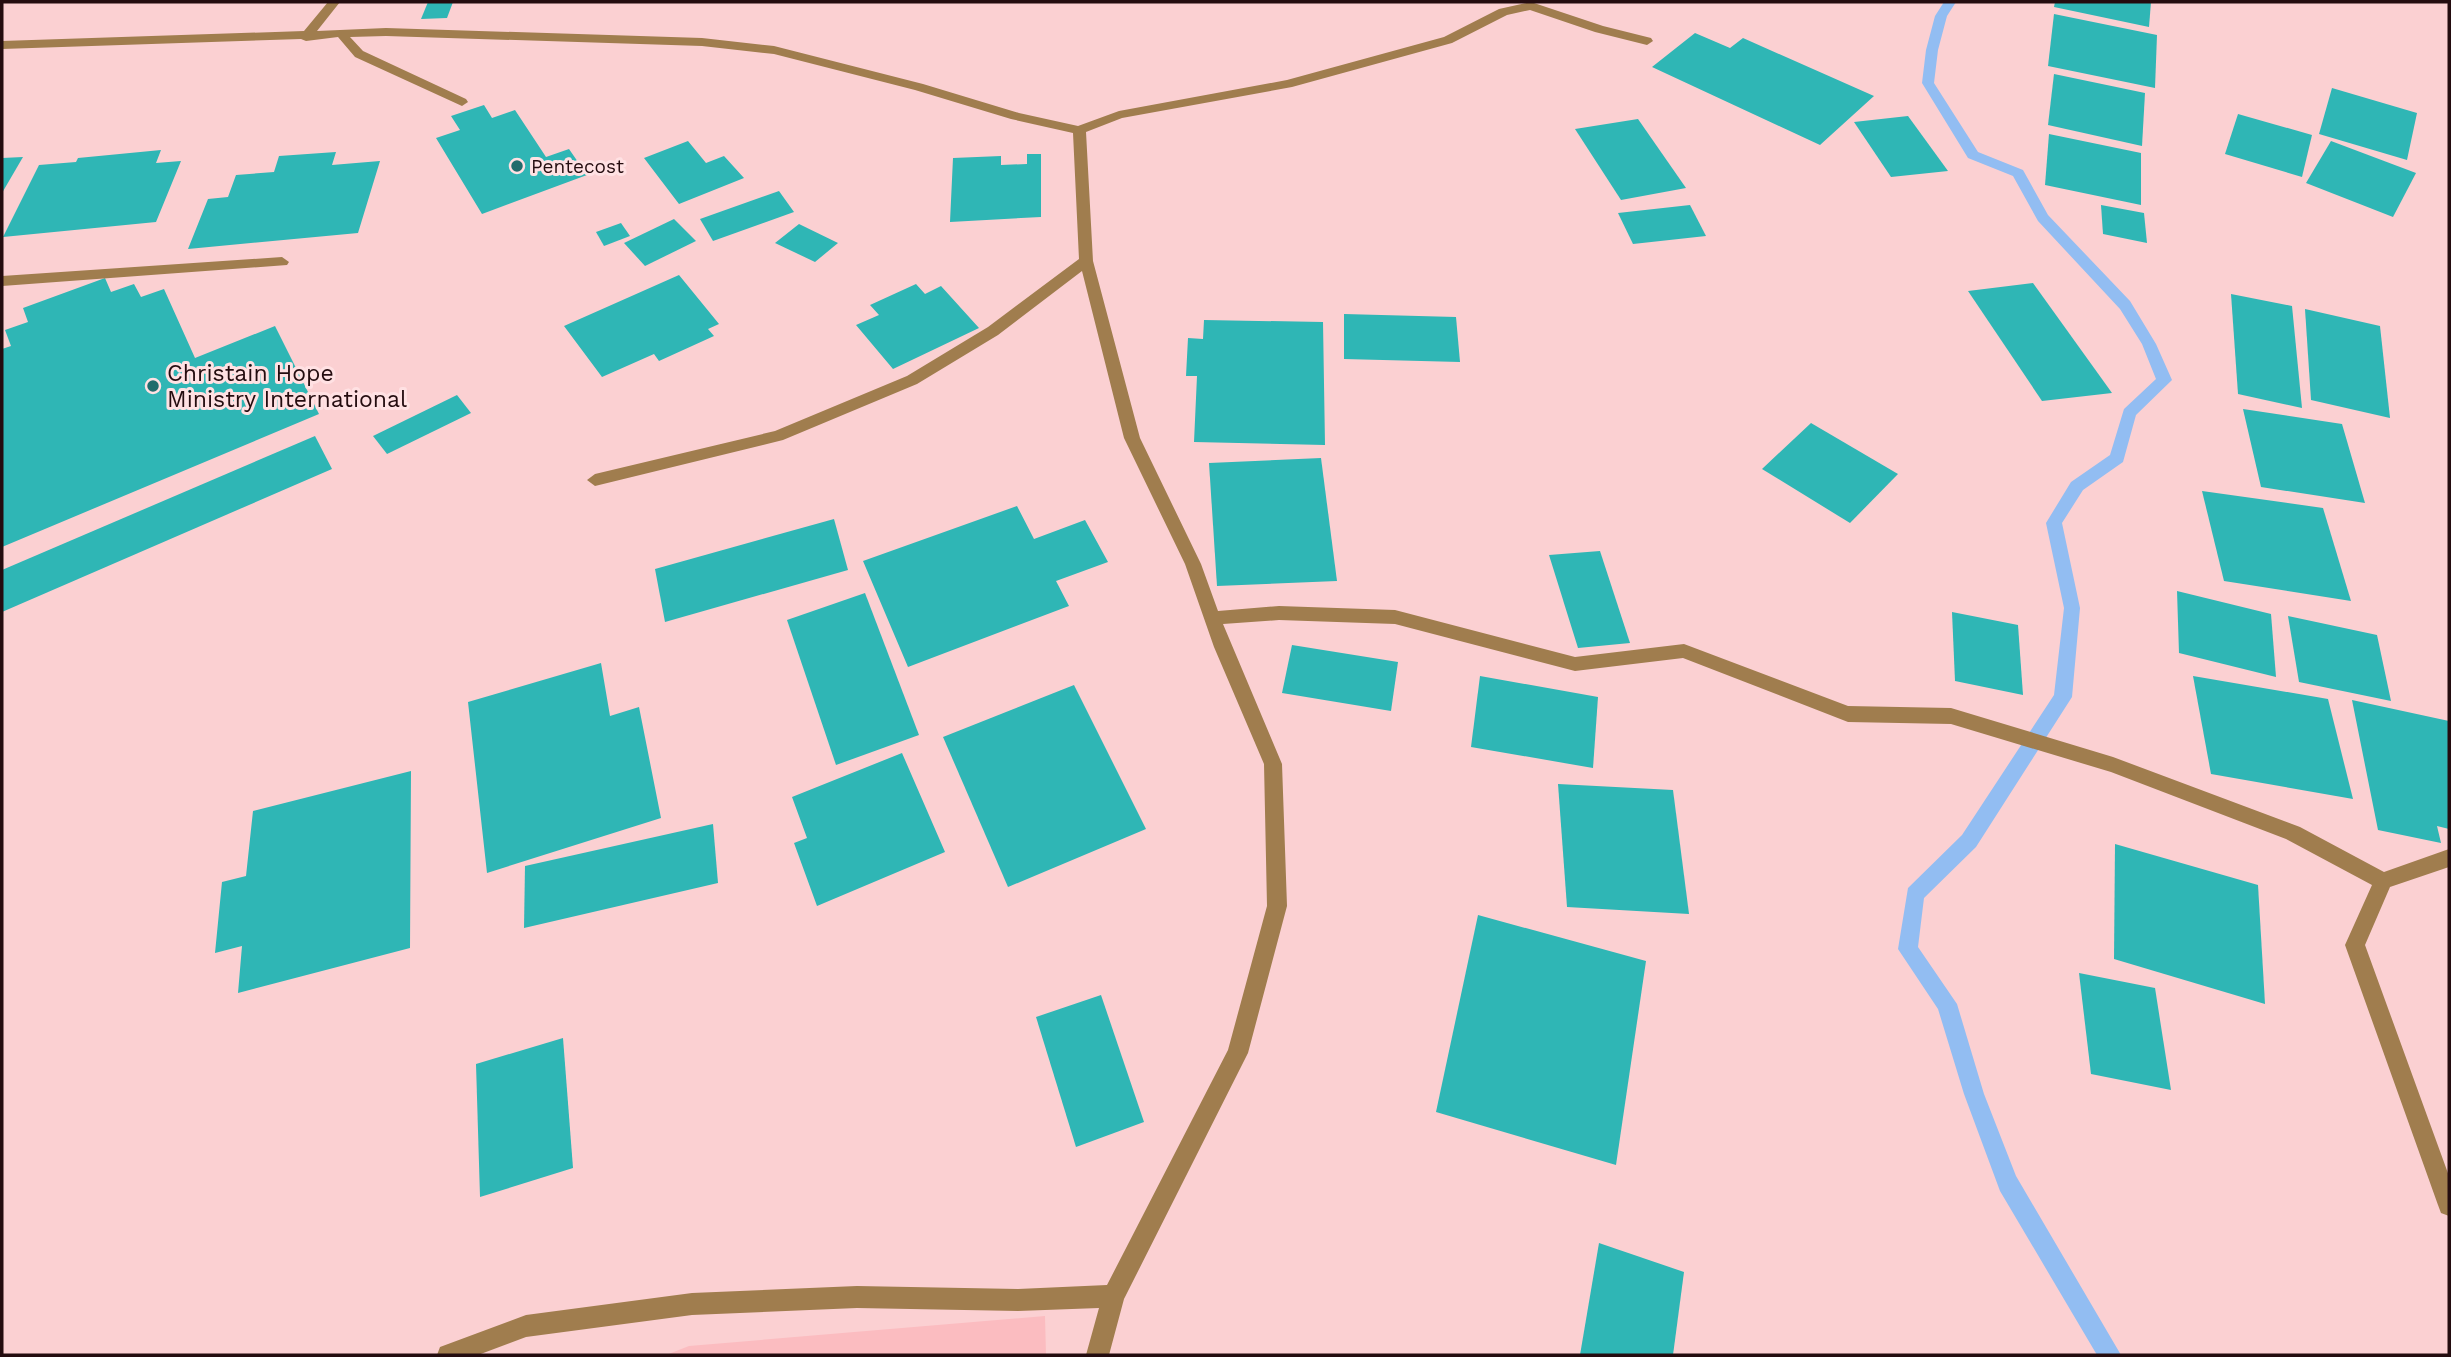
<svg xmlns="http://www.w3.org/2000/svg" width="2451" height="1357" viewBox="0 0 2451 1357" font-family="'Work Sans',sans-serif">
  <rect width="100%" height="100%" fill="#fbd0d2"/>
  <path fill="#fbbcc0" d="M1045 1316 1046 1355H666L689 1346Z"/>
  <g fill="none" stroke-linecap="round" stroke-linejoin="round">
    <path fill="#92bdf2" fill-rule="evenodd" d="M1944 2H1956L1947 16 1938 50 1934 83 1978 152 2023 170 2048 215 2130 301 2156 344 2172 380 2136 415 2123 462 2083 490 2062 523 2080 608 2072 697 1976 847 1924 898 1918 947 1957 1004 1984 1094 2016 1176 2121 1355H2097L2000 1191 1964 1094 1938 1009 1898 949 1908 888 1962 835 2054 695 2064 608 2046 523 2071 482 2110 455 2124 409 2156 379 2142 344 2120 309 2038 221 2013 176 1968 158 1922 83 1926 50 1935 16Z"/>
  </g>
  <g fill="#2fb6b5">
    <path d="M428 2H453L447 18 421 19Z"/>
    <path d="M2055 2H2151L2149 27 2054 7Z"/>
    <path d="M2054 14 2157 35 2155 88 2048 66Z"/>
    <path d="M1695 33 1730 48 1743 38 1874 96 1820 145 1652 67Z"/>
    <path d="M2054 74 2145 93 2142 146 2048 125Z"/>
    <path d="M2332 88 2417 113 2407 160 2319 134Z"/>
    <path d="M484 105 492 118 515 110 546 157 569 149 587 175 482 214 436 138 460 130 451 116Z"/>
    <path d="M2238 114 2312 135 2302 177 2225 154Z"/>
    <path d="M1908 116 1948 171 1891 177 1854 122Z"/>
    <path d="M1638 119 1686 188 1621 200 1575 129Z"/>
    <path d="M2049 134 2141 153V205L2045 185Z"/>
    <path d="M688 141 706 163 724 156 744 178 679 204 644 158Z"/>
    <path d="M2331 141 2416 173 2393 217 2306 183Z"/>
    <path d="M161 150 156 163 181 161 156 222 3 237 39 165 76 162 78 158Z"/>
    <path d="M336 152 332 165 380 161 358 233 188 249 208 199 228 197 236 175 274 172 279 156Z"/>
    <path d="M1027 154H1041V217L950 222 953 158 1001 156V165L1027 164Z"/>
    <path d="M23 157 2 193V158Z"/>
    <path d="M779 191 794 212 713 241 700 219Z"/>
    <path d="M1690 205 1706 236 1633 244 1618 213Z"/>
    <path d="M2101 205 2144 213 2147 243 2103 234Z"/>
    <path d="M674 219 696 241 645 266 624 243Z"/>
    <path d="M621 223 630 236 604 246 596 232Z"/>
    <path d="M799 224 838 243 815 262 775 243Z"/>
    <path d="M679 275 719 324 708 329 714 336 659 361 654 354 602 377 564 326Z"/>
    <path d="M105 278 111 292 134 284 141 297 164 289 195 358 275 326 319 414 2 547V349L11 346 5 330 28 322 23 308Z"/>
    <path d="M2033 283 2112 393 2042 401 1968 291Z"/>
    <path d="M916 284 925 294 941 286 979 328 893 369 856 325 879 315 870 305Z"/>
    <path d="M2231 294 2292 306 2302 408 2238 394Z"/>
    <path d="M2305 309 2380 326 2390 418 2311 400Z"/>
    <path d="M1344 314 1456 317 1460 362 1344 359Z"/>
    <path d="M1204 320 1323 322 1325 445 1194 442 1197 376H1186L1188 338 1203 339Z"/>
    <path d="M457 395 471 413 387 454 373 436Z"/>
    <path d="M2243 409 2342 424 2365 503 2261 487Z"/>
    <path d="M1811 423 1898 474 1850 523 1762 469Z"/>
    <path d="M315 436 332 469 2 612V570Z"/>
    <path d="M1321 458 1337 581 1217 586 1209 463Z"/>
    <path d="M2202 491 2323 508 2351 601 2224 581Z"/>
    <path d="M1017 506 1034 539 1085 520 1108 562 1056 581 1069 606 908 667 863 561Z"/>
    <path d="M834 519 848 570 665 622 655 569Z"/>
    <path d="M1600 551 1630 643 1578 648 1549 555Z"/>
    <path d="M2177 591 2271 614 2276 677 2179 653Z"/>
    <path d="M865 593 919 735 836 765 787 620Z"/>
    <path d="M1952 612 2018 625 2023 695 1955 681Z"/>
    <path d="M2288 616 2377 635 2391 701 2299 682Z"/>
    <path d="M1292 645 1398 662 1391 711 1282 693Z"/>
    <path d="M601 663 610 716 639 707 661 818 487 873 468 702Z"/>
    <path d="M1480 676 1598 697 1593 768 1471 747Z"/>
    <path d="M2193 676 2328 699 2353 799 2211 774Z"/>
    <path d="M1074 685 1146 829 1008 887 943 737Z"/>
    <path d="M2352 700 2449 721V829L2437 826 2441 843 2378 830Z"/>
    <path d="M902 753 945 852 817 906 794 843 807 838 792 797Z"/>
    <path d="M411 771 410 948 238 993 242 946 215 953 222 882 246 876 253 811Z"/>
    <path d="M1558 784 1673 790 1689 914 1567 907Z"/>
    <path d="M713 824 718 883 524 928 525 866Z"/>
    <path d="M2115 844 2258 885 2265 1004 2114 959Z"/>
    <path d="M1478 915 1646 961 1616 1165 1436 1112Z"/>
    <path d="M2079 973 2155 988 2171 1090 2091 1074Z"/>
    <path d="M1101 995 1144 1122 1076 1147 1036 1017Z"/>
    <path d="M563 1038 573 1168 480 1197 476 1064Z"/>
    <path d="M1599 1243 1684 1272 1673 1355H1580Z"/>
  </g>
  <g fill="none" stroke-linecap="round" stroke-linejoin="round">
    <g fill="#a07d4e" fill-rule="evenodd">
      <path d="M328 2H340L317 31 386 28 702 38 774 46 923 84 1019 113 1078 126 1119 111 1287 80 1444 37 1499 9 1531 2 1603 26 1651 38 1653 41 1647 45 1595 32 1530 10 1507 15 1452 43 1292 87 1122 118 1086 132 1093 261 1140 438 1201 564 1218 611 1279 606 1395 610 1575 657 1684 644 1848 706 1951 708 2113 757 2300 827 2384 872 2449 849V867L2390 887 2365 945 2449 1176V1216L2441 1213 2438 1205 2345 945 2372 885 2286 839 2111 772 1951 724 1848 722 1683 658 1575 671 1395 624 1279 620 1223 624 1282 764 1287 906 1248 1053 1124 1299 1109 1355H1086L1099 1308 1018 1311 857 1308 692 1315 526 1337 478 1355H437L440 1347 526 1315 692 1293 857 1286 1018 1289 1107 1285 1228 1050 1267 906 1264 764 1214 647 1185 564 1124 438 1082 271 998 335 917 384 783 440 595 486 587 480 595 474 775 431 907 376 988 327 1079 259 1073 133 1011 119 915 90 774 54 702 46 386 36 350 37 363 51 466 99 468 102 462 106 355 57 338 37 306 41 301 39 2 49V41L304 31Z"/>
      <path d="M282 257 289 262 287 265 2 286V276Z"/>
    </g>
  </g>
  <g fill="#216c6c" stroke="#ffe1e3" stroke-width="2.5">
    <circle cx="517" cy="166" r="7"/>
    <circle cx="153" cy="386" r="7"/>
  </g>
  <g text-anchor="middle" dominant-baseline="central" stroke-width="6" stroke-linejoin="round" paint-order="stroke">
    <g font-size="19" fill="#240c0f" stroke="#ffe1e3" text-anchor="start">
      <text x="531" y="166">Pentecost</text>
    </g>
    <g font-size="23" fill="#240c0f" stroke="#ffe1e3" text-anchor="start">
      <text x="167" y="373">Christain Hope<tspan x="167" dy="26">Ministry International</tspan></text>
    </g>
  </g>
  <rect width="2451" height="1357" fill="none" stroke="#240c0f" stroke-width="7"/>
</svg>
